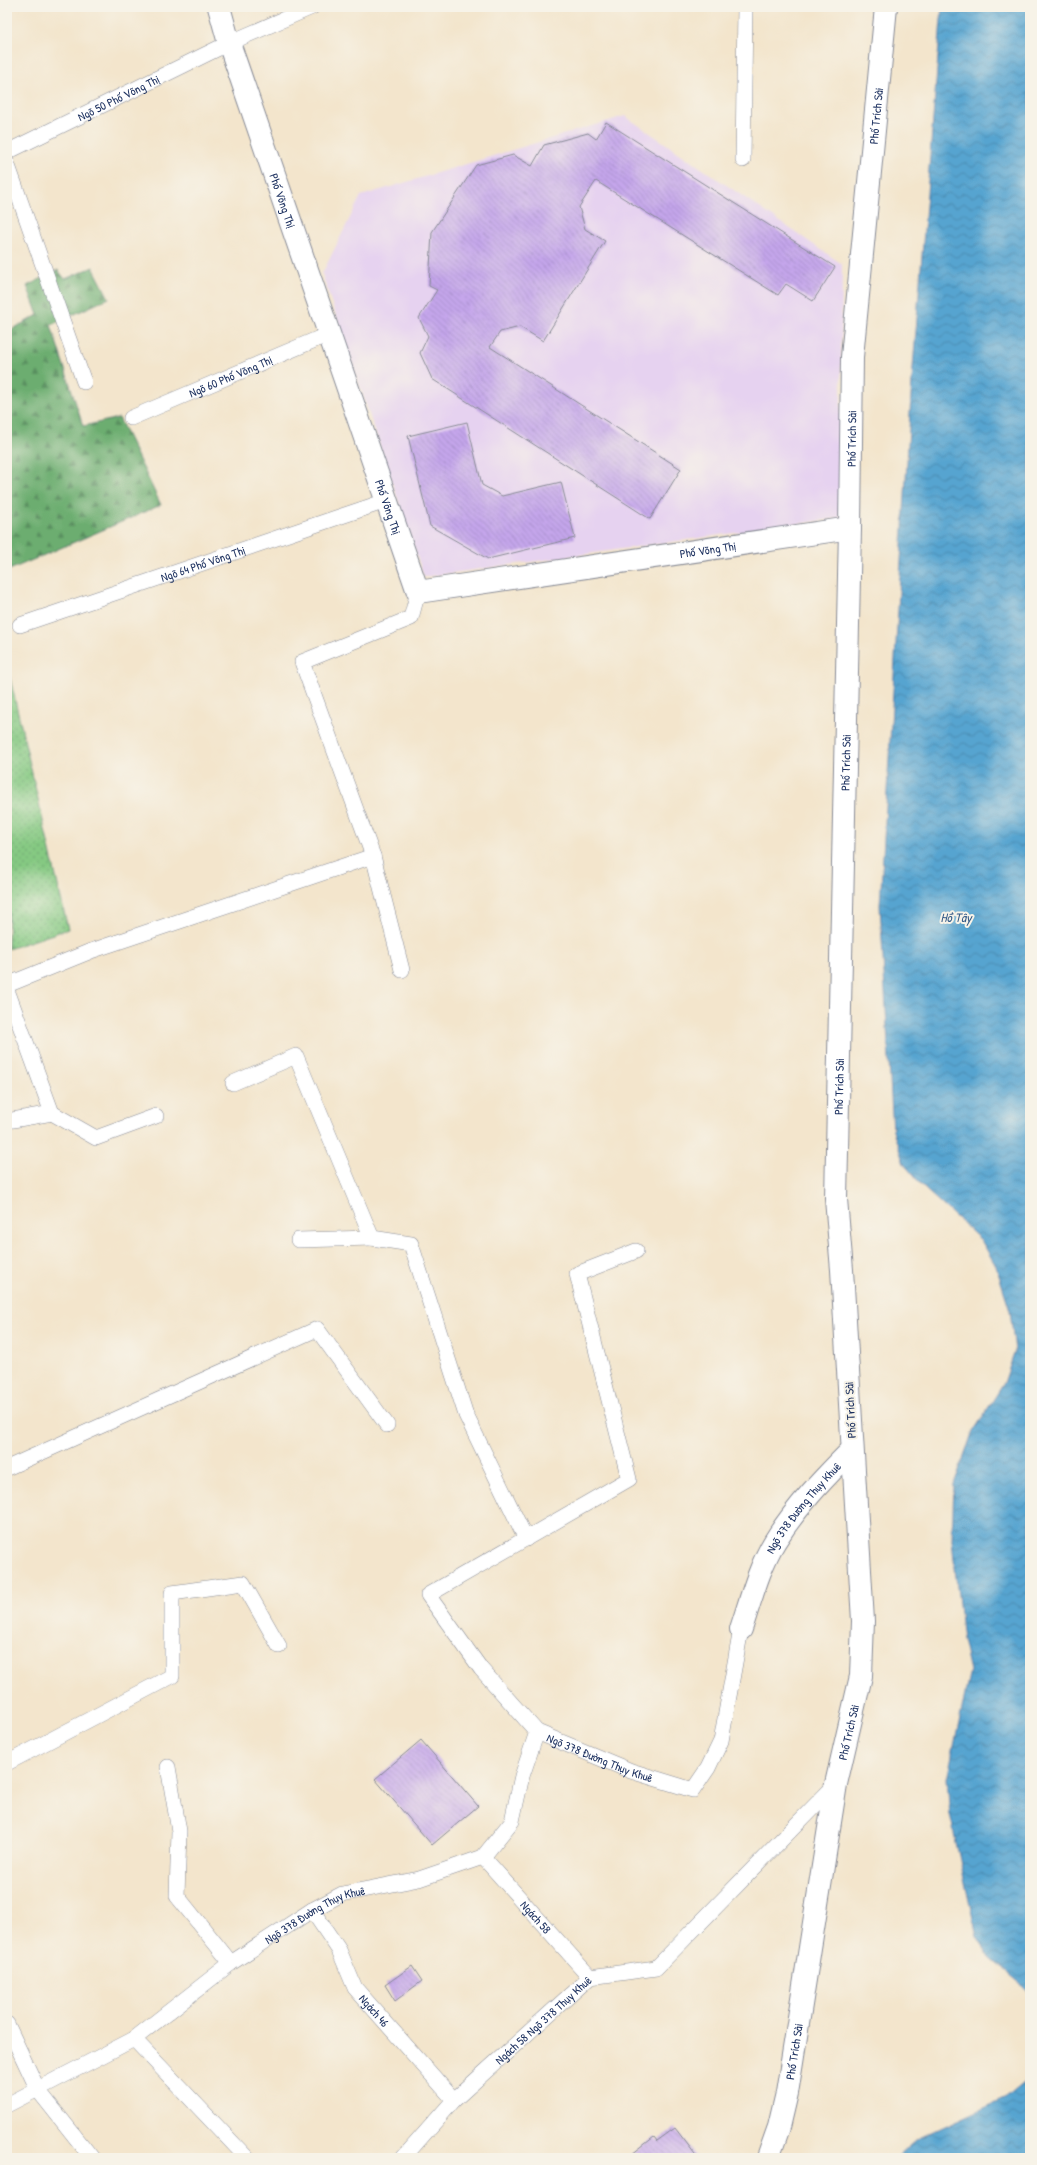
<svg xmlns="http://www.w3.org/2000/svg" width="1037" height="2165" viewBox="0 0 1037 2165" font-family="'Patrick Hand',sans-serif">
  <defs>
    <pattern id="grass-dots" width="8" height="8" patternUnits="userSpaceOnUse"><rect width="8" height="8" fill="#85c982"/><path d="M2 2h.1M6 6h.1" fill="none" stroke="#6ca46e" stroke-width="1.8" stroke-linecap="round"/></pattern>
    <pattern id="forest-firs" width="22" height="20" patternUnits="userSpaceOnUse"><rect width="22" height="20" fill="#6cad70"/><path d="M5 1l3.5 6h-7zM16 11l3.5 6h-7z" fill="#588d5f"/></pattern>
    <pattern id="water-waves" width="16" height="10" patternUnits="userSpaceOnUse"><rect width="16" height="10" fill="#57a4d0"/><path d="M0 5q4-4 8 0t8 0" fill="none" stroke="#4786ac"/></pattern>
    <pattern id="building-back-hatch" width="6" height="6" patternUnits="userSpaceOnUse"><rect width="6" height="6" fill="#c5a6eb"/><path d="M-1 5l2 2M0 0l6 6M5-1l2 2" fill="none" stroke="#9f88c2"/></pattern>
  </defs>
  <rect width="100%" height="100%" fill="#f7f3e8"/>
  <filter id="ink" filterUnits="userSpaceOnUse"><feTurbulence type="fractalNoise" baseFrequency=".025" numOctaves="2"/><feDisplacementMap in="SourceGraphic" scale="8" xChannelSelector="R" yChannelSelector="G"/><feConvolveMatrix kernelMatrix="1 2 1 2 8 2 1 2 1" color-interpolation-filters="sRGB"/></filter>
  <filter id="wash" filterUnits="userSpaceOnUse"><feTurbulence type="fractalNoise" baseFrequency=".012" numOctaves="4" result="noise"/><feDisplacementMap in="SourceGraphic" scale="16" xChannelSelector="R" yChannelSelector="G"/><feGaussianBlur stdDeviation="0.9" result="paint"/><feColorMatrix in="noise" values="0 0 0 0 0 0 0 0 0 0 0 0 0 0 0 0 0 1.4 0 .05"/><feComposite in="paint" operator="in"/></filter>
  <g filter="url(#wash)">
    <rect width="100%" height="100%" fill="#f3e5cc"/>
    <path fill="#e6d2f0" d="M625 116 842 264 840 518 424 577 322 274 361 196Z"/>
    <path fill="url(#grass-dots)" stroke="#507c70" d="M7 665 68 929 8 949 10 834 7 829Z"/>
    <path fill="url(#forest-firs)" stroke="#446e67" d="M93 267 109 298 51 325 83 426 119 418 161 505 7 571V332L38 315 27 286 58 270 65 279Z"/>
    <g fill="url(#water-waves)" stroke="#396a97">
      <path d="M942 7H1030V1995L1026 1988 990 1958 977 1937 950 1815 947 1779 970 1671 963 1640 952 1541 954 1484 973 1432 1004 1383 1015 1351 1010 1310 996 1266 981 1240 925 1189 904 1164 893 1131 880 905 912 380Z"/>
      <path d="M1030 2078V2158H896L917 2139 1006 2098Z"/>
    </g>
    <g id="blocks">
      <g fill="url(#building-back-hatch)">
        <path d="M606 122 835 267 813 301 786 284 778 295 596 181 579 207 585 229 605 241 543 341 520 327 500 332 490 347 681 469 650 519 432 379 420 353 428 336 419 318 437 290 429 286 432 232 476 165 513 155 532 166 544 145 588 133 596 139Z"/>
        <path d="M467 422 482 485 502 496 561 482 575 538 488 559 430 526 408 436Z"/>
        <path d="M421 1740 478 1806 432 1845 375 1779Z"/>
        <path d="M412 1966 422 1981 395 2001 385 1985Z"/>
        <path d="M675 2128 698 2158H635L632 2154 654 2137 657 2141Z"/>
      </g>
    </g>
  </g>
  <g filter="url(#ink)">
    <use href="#blocks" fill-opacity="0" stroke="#878a95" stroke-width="1"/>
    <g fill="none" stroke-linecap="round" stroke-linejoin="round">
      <g stroke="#878a95" stroke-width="16">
        <g id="service">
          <path id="s1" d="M7 152 229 43 312 7"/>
          <path d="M743 160 745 7"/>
          <path d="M7 163 84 382"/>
          <path id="s2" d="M131 418 329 334"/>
          <path id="s3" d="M20 625 386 501"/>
          <path d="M402 970 373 856 302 662 411 618 418 592"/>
          <path d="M7 985 91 951 373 856"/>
          <path d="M7 990 52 1113 7 1121"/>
          <path d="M233 1083 296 1056 372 1238 411 1244 466 1415 526 1539"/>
          <path d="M52 1113 96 1138 156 1116"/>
          <path d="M298 1240 372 1238"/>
          <path d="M7 1468 317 1329 387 1425"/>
          <path d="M537 1732 481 1669 428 1595 629 1479 577 1274 636 1251"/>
          <path d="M7 1763 172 1676V1593L243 1583 279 1646"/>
          <path d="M168 1767 179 1831 177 1896 231 1963"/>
          <path id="s4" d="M483 1857 590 1977"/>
          <path id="s5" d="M312 1910 339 1950 355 1988 454 2100"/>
          <path d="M7 2024 38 2090 92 2158"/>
          <path d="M134 2039 247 2158"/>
          <path id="s6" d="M7 2105 134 2039 231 1963 312 1910 342 1894 419 1879 483 1857 512 1821 522 1776 537 1732 631 1771 693 1790 708 1768 721 1741 741 1629"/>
          <path id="s7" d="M403 2158 454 2100 590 1977 656 1968 836 1784"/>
        </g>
      </g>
      <g stroke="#878a95" stroke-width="24">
        <g id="minor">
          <path id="s8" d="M219 7 229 43 418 592 850 528"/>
          <path id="s9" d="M741 1629C751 1599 759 1567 775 1541 796 1507 824 1478 852 1450"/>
        </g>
      </g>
      <g stroke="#878a95" stroke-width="24">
        <g id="tertiary">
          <path id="s10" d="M768 2158 779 2127 787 2093 836 1784 861 1676 863 1621 842 1270 836 1199 850 528 852 357 886 7"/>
        </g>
      </g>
      <use href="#service" stroke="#fff" stroke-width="15"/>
      <use href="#minor" stroke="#fff" stroke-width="22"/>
      <use href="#tertiary" stroke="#fff" stroke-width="22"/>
    </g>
  </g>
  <g text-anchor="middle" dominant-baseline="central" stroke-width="4" stroke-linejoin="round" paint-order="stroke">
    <g font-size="12" fill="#1b2f5e" stroke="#f7f3e8">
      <text stroke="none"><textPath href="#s1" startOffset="124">Ngõ 50 Phố Võng Thị</textPath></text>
      <text stroke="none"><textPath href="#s10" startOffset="2054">Phố Trích Sài</textPath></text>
      <text stroke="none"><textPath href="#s8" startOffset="204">Phố Võng Thị</textPath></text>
      <text stroke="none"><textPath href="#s2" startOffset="108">Ngõ 60 Phố Võng Thị</textPath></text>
      <text stroke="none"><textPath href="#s10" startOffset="1730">Phố Trích Sài</textPath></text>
      <text stroke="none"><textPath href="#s8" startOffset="528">Phố Võng Thị</textPath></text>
      <text stroke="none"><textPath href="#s8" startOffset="911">Phố Võng Thị</textPath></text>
      <text stroke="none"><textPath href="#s3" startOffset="193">Ngõ 64 Phố Võng Thị</textPath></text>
      <text stroke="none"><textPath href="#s10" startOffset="1406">Phố Trích Sài</textPath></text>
      <text stroke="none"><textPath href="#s10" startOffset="1082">Phố Trích Sài</textPath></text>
      <text transform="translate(850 1410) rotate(-93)">Phố Trích Sài</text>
      <text stroke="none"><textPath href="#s9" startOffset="138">Ngõ 378 Đường Thụy Khuê</textPath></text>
      <text stroke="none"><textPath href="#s10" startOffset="434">Phố Trích Sài</textPath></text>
      <text stroke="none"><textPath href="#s6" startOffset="750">Ngõ 378 Đường Thụy Khuê</textPath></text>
      <text stroke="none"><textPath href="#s6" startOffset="364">Ngõ 378 Đường Thụy Khuê</textPath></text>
      <text stroke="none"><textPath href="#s4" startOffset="80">Ngách 58</textPath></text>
      <text stroke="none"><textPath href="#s5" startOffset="119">Ngách 46</textPath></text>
      <text stroke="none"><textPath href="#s7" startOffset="197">Ngách 58 Ngõ 378 Thụy Khuê</textPath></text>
      <text stroke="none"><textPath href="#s10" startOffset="110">Phố Trích Sài</textPath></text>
    </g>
    <g font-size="13" font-style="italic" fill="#305886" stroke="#f7f3e8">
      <text x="956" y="917">Hồ Tây</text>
    </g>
  </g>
  <rect width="1037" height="2165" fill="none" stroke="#f7f3e8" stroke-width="24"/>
</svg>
